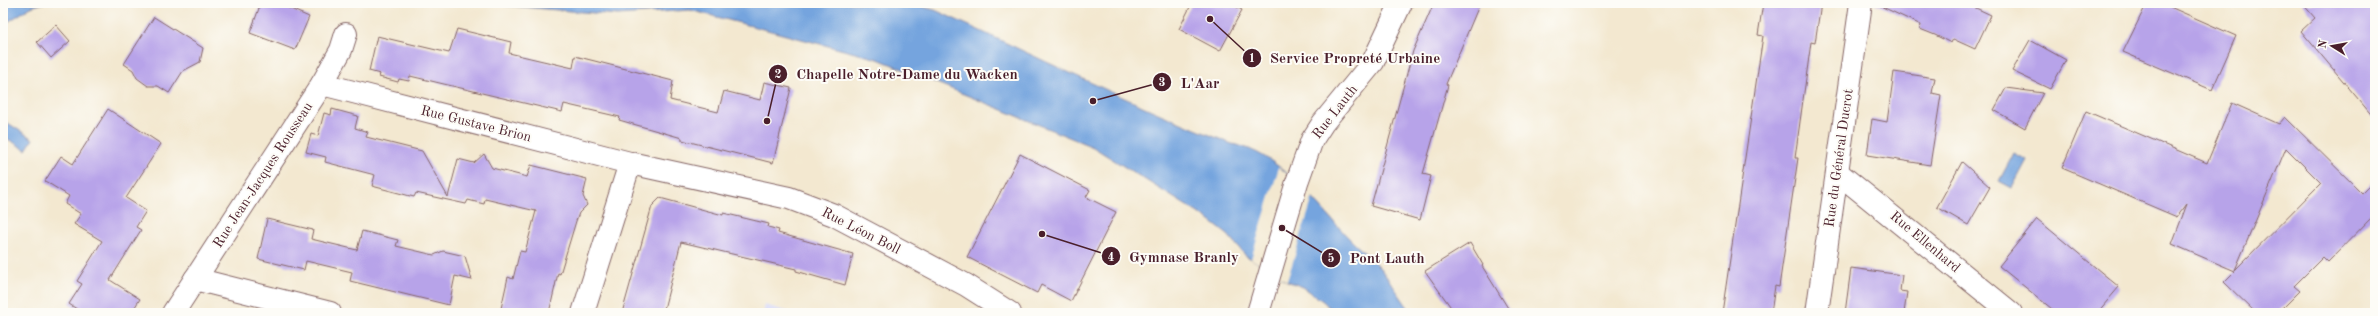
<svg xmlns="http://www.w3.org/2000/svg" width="2378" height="316" viewBox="0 0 2378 316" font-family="'Old Standard TT',serif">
  <rect width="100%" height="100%" fill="#fdfcf7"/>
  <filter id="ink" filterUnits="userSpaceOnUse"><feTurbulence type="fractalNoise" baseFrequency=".025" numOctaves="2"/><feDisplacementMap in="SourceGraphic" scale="8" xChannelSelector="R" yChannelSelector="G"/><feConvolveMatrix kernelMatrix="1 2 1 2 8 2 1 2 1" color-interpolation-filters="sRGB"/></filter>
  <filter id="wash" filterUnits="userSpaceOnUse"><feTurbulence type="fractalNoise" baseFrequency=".012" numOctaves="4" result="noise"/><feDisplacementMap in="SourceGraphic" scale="16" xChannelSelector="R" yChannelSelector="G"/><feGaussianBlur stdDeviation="0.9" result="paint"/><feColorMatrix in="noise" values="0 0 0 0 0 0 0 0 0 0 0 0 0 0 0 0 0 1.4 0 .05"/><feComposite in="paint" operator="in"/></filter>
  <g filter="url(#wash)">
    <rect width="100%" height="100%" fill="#f3e8d0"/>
    <path fill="#d6d8f8" d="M765 305 793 313H763Z"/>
    <g fill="#74a4de" stroke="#5f6284">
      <path d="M3 3H44L31 7 3 25Z"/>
      <path d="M473 3H907L935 10C1034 55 1131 104 1232 144 1278 152 1315 202 1345 234 1356 246 1369 256 1380 268 1391 282 1401 298 1412 313H1334L1324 302 1303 287 1287 281 1245 255 1228 235 1206 218 1093 147 878 59 690 10 618 15Z"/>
      <path d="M3 120 33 139 26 150 3 136Z"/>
      <path d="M2014 153 2027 160 2012 188 1999 181Z"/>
    </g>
    <path fill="#f3e8d0" d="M1279 167 1313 197 1287 281 1251 259Z"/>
    <g id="blocks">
      <g fill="#b7a3e9" fill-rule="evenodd">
        <path d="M261 3H277L309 17 295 50 250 33Z"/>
        <path d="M1192 3H1229L1242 10 1220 51 1179 29Z"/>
        <path d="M1434 3H1480L1446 84 1448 85 1423 174 1431 176 1420 220 1371 206 1413 51Z"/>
        <path d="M1763 3H1821L1815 43 1811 42 1795 158H1798L1779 287 1775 286 1771 313H1722L1763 36 1758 35Z"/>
        <path d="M1874 3H1965L1991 15 1975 49 1953 39 1951 43 1935 35 1920 29 1921 25Z"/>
        <path d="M2147 3H2161L2236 36 2212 90 2123 52Z"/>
        <path d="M2302 3H2367L2375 12V119L2301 31 2315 18Z"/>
        <path d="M154 17 203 48 200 62 183 71 169 93 158 86H148L137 78 133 70 124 64Z"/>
        <path d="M56 25 70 41 51 58 37 42Z"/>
        <path d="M457 29 511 42 509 53 573 68 575 56 673 81 670 100 718 112 724 91 760 100 764 82 791 88 773 163 682 140V138L619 120 620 117 564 104 562 112 410 76 409 81 399 79 398 82 379 77 380 74 369 71 377 36 449 53Z"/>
        <path d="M2030 40 2066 60 2050 89 2012 71Z"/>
        <path d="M1894 72 1935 78 1932 93 1941 95 1930 165 1867 155 1872 119 1887 122Z"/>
        <path d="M2006 88 2043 93 2025 128 1994 110Z"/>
        <path d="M2232 103 2279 124 2285 117 2362 193 2375 180V214L2328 262 2323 257 2294 286 2300 291 2278 313H2256L2224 282 2235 271 2172 244 2187 204 2177 217 2062 168 2086 111 2207 163ZM2286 148 2321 183 2235 270Z"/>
        <path d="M108 109 161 144 126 198 146 211 136 227 141 230 110 280 140 299 131 313H83L69 304 82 284 77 281 102 241 74 224 81 214 65 204 69 196 45 181 61 156 73 164Z"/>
        <path d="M332 109 358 116 355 128 368 132 366 137 422 151 448 197 458 159 474 163 484 154 492 168 527 177 531 165 587 179 583 196 587 205 579 213 576 221 560 274 558 273 549 313H500L508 277 513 279 520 251 525 252 536 211 485 199 484 204 468 200 466 204 416 193 414 197 372 186 375 175 325 162 326 157 306 152 311 134 318 136 324 113 331 115Z"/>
        <path d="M1020 154 1090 190 1086 197 1116 212 1071 301 1041 285 1037 293 967 257Z"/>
        <path d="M1962 162 1990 187 1968 225 1937 207Z"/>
        <path d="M660 198 723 215V213L769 224 768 227 779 230 778 233 853 254 845 285 796 271V269L681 242 663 313H622L652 206Z"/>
        <path d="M267 219 313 230 311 239 357 250 362 231 398 240 396 246 434 255 443 251 465 256 472 280 455 276 449 305 350 281 352 272 306 261 304 270 258 259Z"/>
        <path d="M2037 219 2119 287 2097 313H2057L1999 266Z"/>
        <path d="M1470 243 1483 265 1482 266 1511 313H1455L1425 271Z"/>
        <path d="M1851 268 1902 275 1900 291 1907 292 1904 313H1845Z"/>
      </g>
    </g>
  </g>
  <g filter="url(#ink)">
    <use href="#blocks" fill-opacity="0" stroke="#856565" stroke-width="1"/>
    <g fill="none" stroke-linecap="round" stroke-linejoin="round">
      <g stroke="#856565" stroke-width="24">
        <g id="minor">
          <path d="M322 84 630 163 789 198 834 215 966 285 1010 313"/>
          <path d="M1837 172 2011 313"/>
          <path d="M195 279 330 313"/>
          <path d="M173 313 322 84 341 50 346 34"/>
          <path d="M583 313 630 163"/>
          <path d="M1258 313 1297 182 1312 140 1323 123 1373 62 1401 3"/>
          <path d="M1817 313 1861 3"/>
        </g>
      </g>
      <use href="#minor" stroke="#fff" stroke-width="22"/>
    </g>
  </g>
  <g text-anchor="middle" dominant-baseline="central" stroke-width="4" stroke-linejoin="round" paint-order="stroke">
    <g font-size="14" fill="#4a1f2b" stroke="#fdfcf7">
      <text transform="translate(1335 112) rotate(-52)">Rue Lauth</text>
      <text transform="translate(476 124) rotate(14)">Rue Gustave Brion</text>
      <text transform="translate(1839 158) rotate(-82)">Rue du Général Ducrot</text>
      <text transform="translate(263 175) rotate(-57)">Rue Jean-Jacques Rousseau</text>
      <text transform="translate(861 231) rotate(27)">Rue Léon Boll</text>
      <text transform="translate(1925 242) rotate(40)">Rue Ellenhard</text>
    </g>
  </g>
  <path fill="none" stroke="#4a1f2b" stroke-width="1.5" d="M1210 19L1252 58M767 121L778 74M1093 101L1162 82M1042 234L1111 256M1282 228L1331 258"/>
  <g fill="#4a1f2b" stroke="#fdfcf7" stroke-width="1.5">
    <circle cx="1210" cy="19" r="4"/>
    <circle cx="767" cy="121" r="4"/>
    <circle cx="1093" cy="101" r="4"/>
    <circle cx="1042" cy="234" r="4"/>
    <circle cx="1282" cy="228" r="4"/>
    <circle cx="1252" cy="58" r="10"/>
    <circle cx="778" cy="74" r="10"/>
    <circle cx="1162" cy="82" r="10"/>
    <circle cx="1111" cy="256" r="10"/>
    <circle cx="1331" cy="258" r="10"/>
  </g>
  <g font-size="12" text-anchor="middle" font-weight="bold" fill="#fff">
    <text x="1252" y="62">1</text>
    <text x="778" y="78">2</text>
    <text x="1162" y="86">3</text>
    <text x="1111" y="261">4</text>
    <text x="1331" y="262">5</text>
  </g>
  <g font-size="15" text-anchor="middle" font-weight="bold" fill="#4a1f2b" stroke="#fdfcf7" stroke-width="4" stroke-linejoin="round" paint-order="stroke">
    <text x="1355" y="63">Service Propreté Urbaine</text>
    <text x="907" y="79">Chapelle Notre-Dame du Wacken</text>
    <text x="1200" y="88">L'Aar</text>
    <text x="1184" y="262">Gymnase Branly</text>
    <text x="1387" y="263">Pont Lauth</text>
  </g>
  <rect width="2378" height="316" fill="none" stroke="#fdfcf7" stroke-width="16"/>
  <g transform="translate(2332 46) rotate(281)" stroke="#fdfcf7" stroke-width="3" paint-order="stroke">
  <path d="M0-3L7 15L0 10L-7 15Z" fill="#4a1f2b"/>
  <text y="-6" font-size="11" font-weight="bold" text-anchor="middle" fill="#4a1f2b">N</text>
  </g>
</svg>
